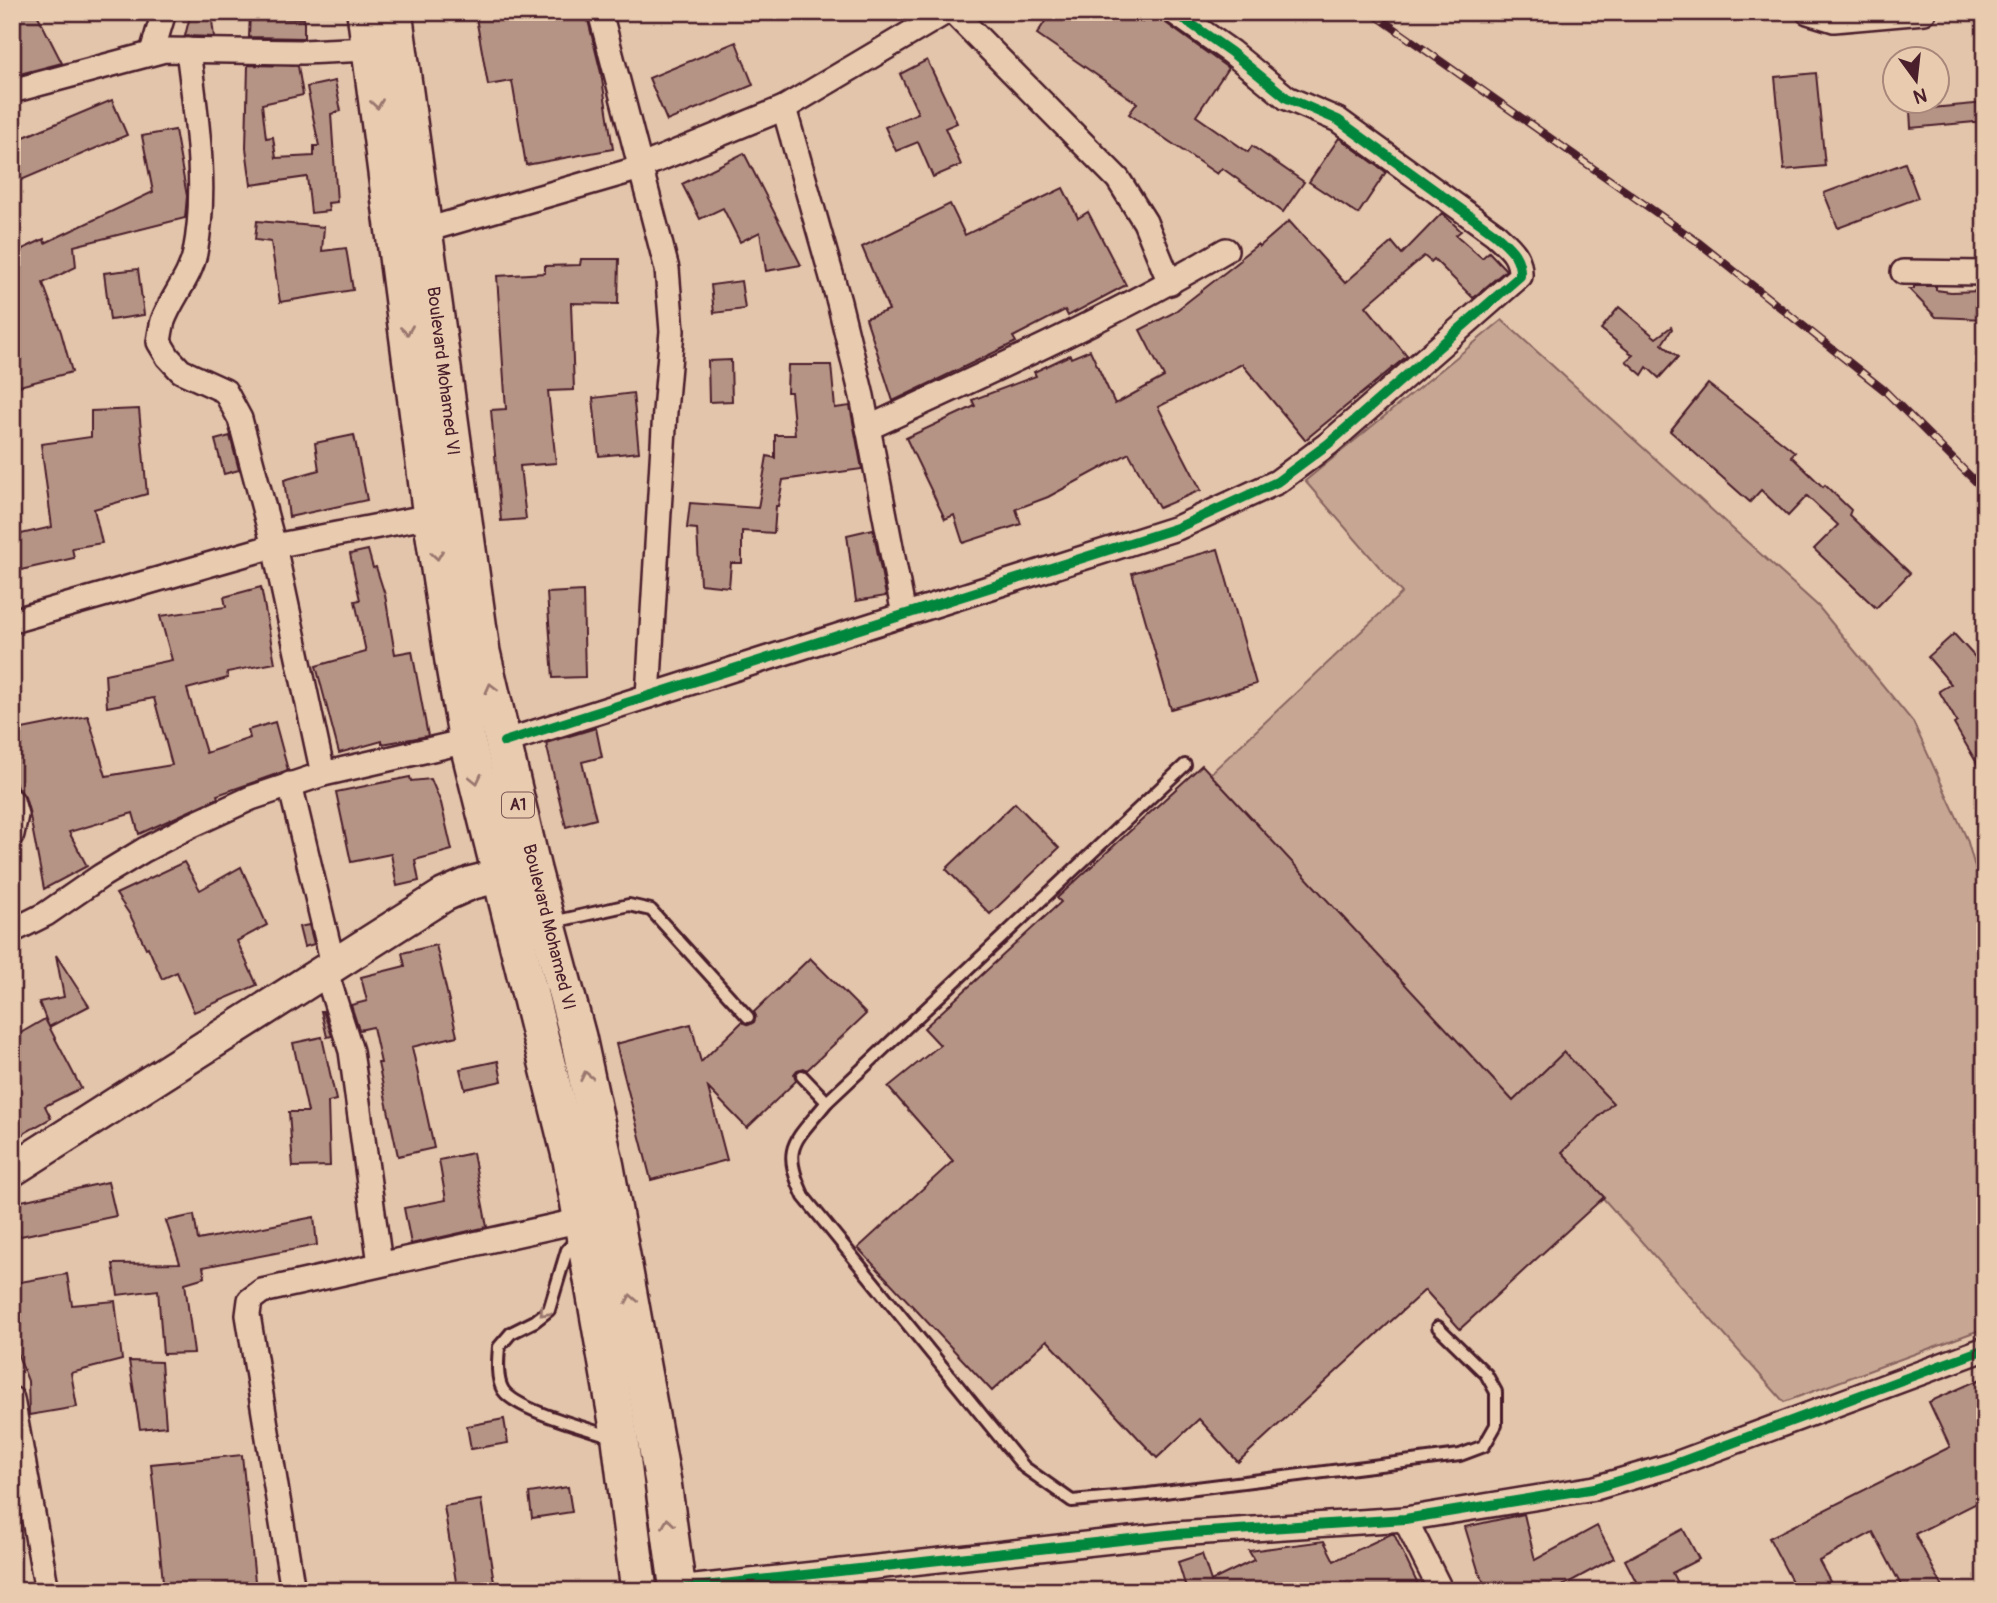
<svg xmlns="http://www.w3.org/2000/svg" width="1997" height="1603" viewBox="0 0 1997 1603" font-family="Pangolin,sans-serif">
  <rect width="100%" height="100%" fill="#e3c5ab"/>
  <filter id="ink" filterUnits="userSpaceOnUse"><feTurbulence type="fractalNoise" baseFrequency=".0143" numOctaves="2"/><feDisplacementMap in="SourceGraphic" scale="14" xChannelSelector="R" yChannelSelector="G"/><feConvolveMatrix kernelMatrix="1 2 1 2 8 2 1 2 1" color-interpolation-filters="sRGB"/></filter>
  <g filter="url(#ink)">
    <path fill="#c7a793" stroke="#88635f" stroke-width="2" d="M1502 320 1818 606 1913 722 1967 839 1985 903V1328L1784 1402 1562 1152 1612 1103 1564 1052 1513 1101 1210 774 1402 593 1305 481Z"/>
    <g fill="#b69485" stroke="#4a1f2b" stroke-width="2">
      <path d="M12 12H36L62 63 12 76Z"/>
      <path d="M191 12H211L214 37 185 36Z"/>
      <path d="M250 12H267L268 18 304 19V38L249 37Z"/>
      <path d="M475 12H586L601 73 613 149 526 165 512 81 488 85Z"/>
      <path d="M1051 12H1128L1142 22 1148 12H1160L1166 23 1228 68 1196 116 1248 152 1252 146 1304 182 1283 212 1222 168 1217 174 1129 114 1137 103 1037 34Z"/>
      <path d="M736 42 753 85 667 121 649 78Z"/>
      <path d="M927 60 957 123 945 128 961 165 933 177 918 142 896 151 885 127 918 113 900 74Z"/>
      <path d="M248 65 298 66 303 95 262 104 266 138 273 137 276 158 314 156V146H319L307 87 335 81 341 111 331 114 337 202 328 203 329 211 311 213 307 177 251 185 246 148Z"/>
      <path d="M1816 73 1825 166 1784 170 1775 77Z"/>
      <path d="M112 100 127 135 19 181 12 165V142Z"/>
      <path d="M1985 103V121L1911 128 1910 110Z"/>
      <path d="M175 130 187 196 185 218 74 246 76 267 43 283 61 332 72 372 12 388V254L44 239 45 243 153 192 142 136Z"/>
      <path d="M1339 138 1386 172 1358 214 1309 182Z"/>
      <path d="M744 153 801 265 766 271 760 232 740 242 723 208 700 219 682 184Z"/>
      <path d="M1905 163 1918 198 1838 228 1824 193Z"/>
      <path d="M1063 188 1078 218 1088 212 1126 285 1068 316 1065 310 1013 337 1016 342 893 401 866 318 889 310 862 247 950 204 965 235Z"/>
      <path d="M1442 213 1461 231 1456 235 1482 258 1489 252 1506 270 1473 298 1434 259 1431 262 1424 256 1366 306 1407 356 1305 440 1242 364 1158 407 1201 490 1159 508 1129 453 1048 497 1016 509 1021 524 963 543 954 515 945 519 906 438 975 406 972 400 1036 376 1034 372 1070 355 1071 358 1090 350 1115 404 1164 377 1140 330 1173 313 1241 260 1240 258 1258 244 1259 247 1289 221 1345 283 1392 242 1402 254Z"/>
      <path d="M257 221 324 227 322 251 346 248 353 290 280 302 271 242 255 240Z"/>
      <path d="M581 259H619L618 304 571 303 574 390 548 391 556 463 520 466 526 519 501 521 491 410 506 409 497 276 545 273V266L580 265Z"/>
      <path d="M138 269 144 315 110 320 104 273Z"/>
      <path d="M741 281 745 309 714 313 711 285Z"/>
      <path d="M1914 286H1936V290L1951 292 1985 291V319L1936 317 1909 289H1914Z"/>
      <path d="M1619 307 1656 338 1671 327 1672 329 1662 344 1678 357 1659 378 1647 367 1642 375 1626 361 1633 355 1601 329Z"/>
      <path d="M731 360 732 401 709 402 708 361Z"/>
      <path d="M788 365H831L835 408 850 406 862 469 783 480 778 506H776L774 533 742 531V563H731L729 587 700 584 697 529 687 528 690 503 758 508 767 456 775 458V435H795L791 392H787Z"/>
      <path d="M1708 384 1795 452 1791 456 1823 487 1825 485 1851 510 1849 515 1910 573 1876 608 1814 549 1838 525 1807 496 1788 516 1761 490 1750 502 1670 431Z"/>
      <path d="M633 393 639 452 599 456 593 398Z"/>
      <path d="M139 409 147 494 94 509 102 543 72 548 74 558 12 572V536L52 527 41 444 91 437V411Z"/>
      <path d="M354 435 367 500 289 517 284 480 319 470 315 443Z"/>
      <path d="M230 436 239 470 224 474 215 440Z"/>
      <path d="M873 529 886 596 856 601 847 535Z"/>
      <path d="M1218 549 1256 684 1171 709 1132 573Z"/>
      <path d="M368 550 373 568 376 567 385 595 395 654 412 651 428 736 382 744V741L339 753 316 666 366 652 355 601 360 600 350 554Z"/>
      <path d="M261 587 275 663 227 672 228 678 187 689 206 753 250 738 248 730 275 722 288 770 217 795 218 798 139 834 133 813 69 832 87 866 44 889 29 811 25 797 17 788 12 772V731L88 716 106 776 172 765 154 698 107 707 105 674 172 660 160 616 226 607 224 597Z"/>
      <path d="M583 591 585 677 553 678 547 593Z"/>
      <path d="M1954 634 1985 668V777L1954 724 1957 722 1939 691 1951 684 1928 657Z"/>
      <path d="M596 728 602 757 582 762 596 819 566 827 546 743Z"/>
      <path d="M1202 765 1513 1101 1564 1052 1613 1103 1562 1152 1604 1197 1460 1329 1425 1290 1238 1462 1199 1419 1157 1458 1047 1340 992 1391 858 1248 953 1161 888 1087 940 1045 924 1028 1061 902 1057 898Z"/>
      <path d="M410 777 411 781 431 779 441 803 452 850 415 860 419 881 397 886 391 854 351 862 336 792Z"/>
      <path d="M1015 803 1059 848 990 914 946 869Z"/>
      <path d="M184 862 200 890 241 867 267 925 237 941 257 985 194 1012 177 972 162 979 148 947 146 948 130 915 116 894Z"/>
      <path d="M309 925 314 944 304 947 299 927Z"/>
      <path d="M436 945 457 1036 412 1047 434 1148 398 1156 378 1063H381L373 1027 359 1030 351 1005 367 1001 361 977 405 966 402 953Z"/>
      <path d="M56 955 89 1006 49 1027 39 1002 64 997Z"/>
      <path d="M810 958 866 1014 807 1070 804 1068 797 1070 794 1074 796 1081 747 1128 708 1088 727 1160 651 1180 616 1044 691 1024 701 1062 742 1022 749 1025 754 1022 756 1016 754 1012Z"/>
      <path d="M321 1011H323L332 1036 327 1037Z"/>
      <path d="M45 1019 81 1088 45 1106 51 1118 12 1140V1038Z"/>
      <path d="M322 1037 336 1100 328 1102 330 1166 293 1167 289 1112H308L293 1043Z"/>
      <path d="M498 1061 502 1081 465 1089 460 1069Z"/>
      <path d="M473 1153 487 1227 411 1244 404 1208 446 1200 439 1160Z"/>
      <path d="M108 1182 116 1216 16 1237 12 1203Z"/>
      <path d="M194 1215 198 1240 314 1217 317 1245 203 1267 205 1277 185 1283 194 1353 163 1354 158 1290 118 1295 113 1264 180 1263 166 1221Z"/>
      <path d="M67 1274 72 1305 115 1301 122 1360 71 1373 77 1407 29 1415 28 1381 18 1355 14 1283Z"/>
      <path d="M129 1361 161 1362 166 1426 140 1429Z"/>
      <path d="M1985 1377V1499L1915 1534 1945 1591H1904L1873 1532 1819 1561 1835 1591H1797L1769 1538 1950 1447 1929 1402Z"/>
      <path d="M504 1419 508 1443 471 1449 467 1426Z"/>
      <path d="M242 1455 256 1591H164L151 1464Z"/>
      <path d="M568 1487 572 1512 532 1518 529 1493Z"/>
      <path d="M481 1500 494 1582 457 1588 444 1506Z"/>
      <path d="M1524 1514 1535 1560 1597 1526 1614 1558 1553 1591H1488L1478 1570 1465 1527Z"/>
      <path d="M1683 1529 1699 1559 1672 1573 1681 1591H1641L1625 1560Z"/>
      <path d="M1391 1534H1394L1421 1591H1187L1178 1562 1202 1554 1211 1581 1254 1560 1249 1551 1324 1541 1334 1561Z"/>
    </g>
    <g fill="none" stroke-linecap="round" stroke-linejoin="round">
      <g stroke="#4a1f2b" stroke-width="16">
        <g id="lane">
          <path d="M1185 765 827 1102C795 1142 780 1146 804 1197L1024 1467 1072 1501 1148 1494 1460 1455 1484 1446 1496 1425V1392L1486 1374 1438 1327"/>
          <path d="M553 922 629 905 651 910 748 1017"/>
          <path d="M802 1076 827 1102"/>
          <path d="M577 1239 567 1250 549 1310 535 1321 511 1333 499 1347C498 1359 496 1379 503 1390 517 1411 587 1428 613 1437"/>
        </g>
      </g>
      <g stroke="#4a1f2b" stroke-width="28">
        <g id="street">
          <path d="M600 12 667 269 672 331 665 411 648 696"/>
          <path d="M953 12 1118 179 1145 222 1170 283"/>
          <path d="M1808 12 1834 20 1924 12"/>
          <path d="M188 50C196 114 208 189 195 253 190 278 171 298 163 321 161 328 160 336 159 342L168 357 181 371 225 391 240 419 274 546 323 774"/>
          <path d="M152 52 164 12"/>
          <path d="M12 91 165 50 303 52 369 49"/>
          <path d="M784 108 839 302 862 396 904 615"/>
          <path d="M426 230 630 171 784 108 946 12"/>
          <path d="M1903 272 1985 273"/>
          <path d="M868 428C989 372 1111 318 1226 250"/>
          <path d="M12 621 274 546 431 516"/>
          <path d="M504 742 1177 528 1277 482 1328 444 1520 276C1521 255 1509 247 1495 234L1338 120 1287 98 1231 52 1174 12"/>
          <path d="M290 784 333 964"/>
          <path d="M12 801 16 815 12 834"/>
          <path d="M12 931 46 914 101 876 144 850 190 826 251 798 323 774 467 741"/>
          <path d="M325 969 351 1051 380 1264"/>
          <path d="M12 1399 47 1591"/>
          <path d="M1405 1519 1441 1591"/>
          <path d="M677 1589 1176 1534 1405 1519 1595 1488 1670 1466 1985 1349"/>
          <path d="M293 1591 248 1315 250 1300 262 1291 582 1220"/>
        </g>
      </g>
      <g stroke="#4a1f2b" stroke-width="37">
        <path id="secondary" d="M12 1170 444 895 471 883 499 876"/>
      </g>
      <g stroke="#4a1f2b" stroke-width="40">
        <g id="primary">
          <path d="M365 12 431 516 453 661 467 741 571 1160 620 1439 639 1591"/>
          <path d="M394 12 482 652 533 870 578 1037 606 1167 663 1482 678 1591"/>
        </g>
      </g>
      <use href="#lane" stroke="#e9ccb0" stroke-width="10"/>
      <use href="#street" stroke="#e9ccb0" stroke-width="23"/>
      <use href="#secondary" stroke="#e9ccb0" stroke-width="32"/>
      <use href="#primary" stroke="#e9ccb0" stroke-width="35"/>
      <g stroke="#4a1f2b" stroke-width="8">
        <path id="rail" d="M1371 12 1698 242 1884 390 1985 491"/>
      </g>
      <use href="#rail" stroke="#e9ccb0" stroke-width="5" stroke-dasharray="16" stroke-linecap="butt"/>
      <g stroke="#e9ccb0" stroke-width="15">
        <g id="cycleway">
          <path d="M504 742 1177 528 1277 482 1328 444 1520 276C1521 255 1509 247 1495 234L1338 120 1287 98 1231 52 1174 12"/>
          <path d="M677 1589 1176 1534 1405 1519 1595 1488 1670 1466 1985 1349"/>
        </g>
      </g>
      <use href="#cycleway" stroke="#00873e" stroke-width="10"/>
    </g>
    <defs><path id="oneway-chevron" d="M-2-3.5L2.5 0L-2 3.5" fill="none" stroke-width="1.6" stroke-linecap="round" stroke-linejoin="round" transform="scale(1.75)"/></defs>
    <g stroke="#9a766e">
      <use href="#oneway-chevron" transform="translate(377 104) rotate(82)"/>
      <use href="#oneway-chevron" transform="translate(407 330) rotate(82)"/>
      <use href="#oneway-chevron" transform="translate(437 555) rotate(82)"/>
      <use href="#oneway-chevron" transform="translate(491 688) rotate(-104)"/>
      <use href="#oneway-chevron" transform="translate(476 779) rotate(77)"/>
      <use href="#oneway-chevron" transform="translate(586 1076) rotate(-102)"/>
      <use href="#oneway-chevron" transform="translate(631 1299) rotate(-101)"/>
      <use href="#oneway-chevron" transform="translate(544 1312) rotate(133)"/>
      <use href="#oneway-chevron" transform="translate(668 1523) rotate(-98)"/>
    </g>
  </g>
  <g text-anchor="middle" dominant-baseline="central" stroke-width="6" stroke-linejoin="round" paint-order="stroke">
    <rect fill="#e9ccb0" stroke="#7a5353" stroke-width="2" x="502" y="792.5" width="32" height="25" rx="5"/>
    <g font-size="16" font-weight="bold" fill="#4a1f2b">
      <text x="518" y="805">A1</text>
    </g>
    <g font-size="18" fill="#4a1f2b" stroke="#e9ccb0">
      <text transform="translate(443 371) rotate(83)">Boulevard Mohamed VI</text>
      <text transform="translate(549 927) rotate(76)">Boulevard Mohamed VI</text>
    </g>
  </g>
  <rect width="1997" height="1603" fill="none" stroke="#e9ccb0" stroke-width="42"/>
  <rect x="21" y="21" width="1955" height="1561" fill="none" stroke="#4a1f2b" stroke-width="2.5" filter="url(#ink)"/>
  <g transform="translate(1916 80) rotate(165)"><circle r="33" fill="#e9ccb0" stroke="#a9877b" stroke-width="2"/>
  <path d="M0-5L12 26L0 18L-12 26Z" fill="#4a1f2b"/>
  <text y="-10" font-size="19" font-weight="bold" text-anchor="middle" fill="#4a1f2b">N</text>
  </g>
</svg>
